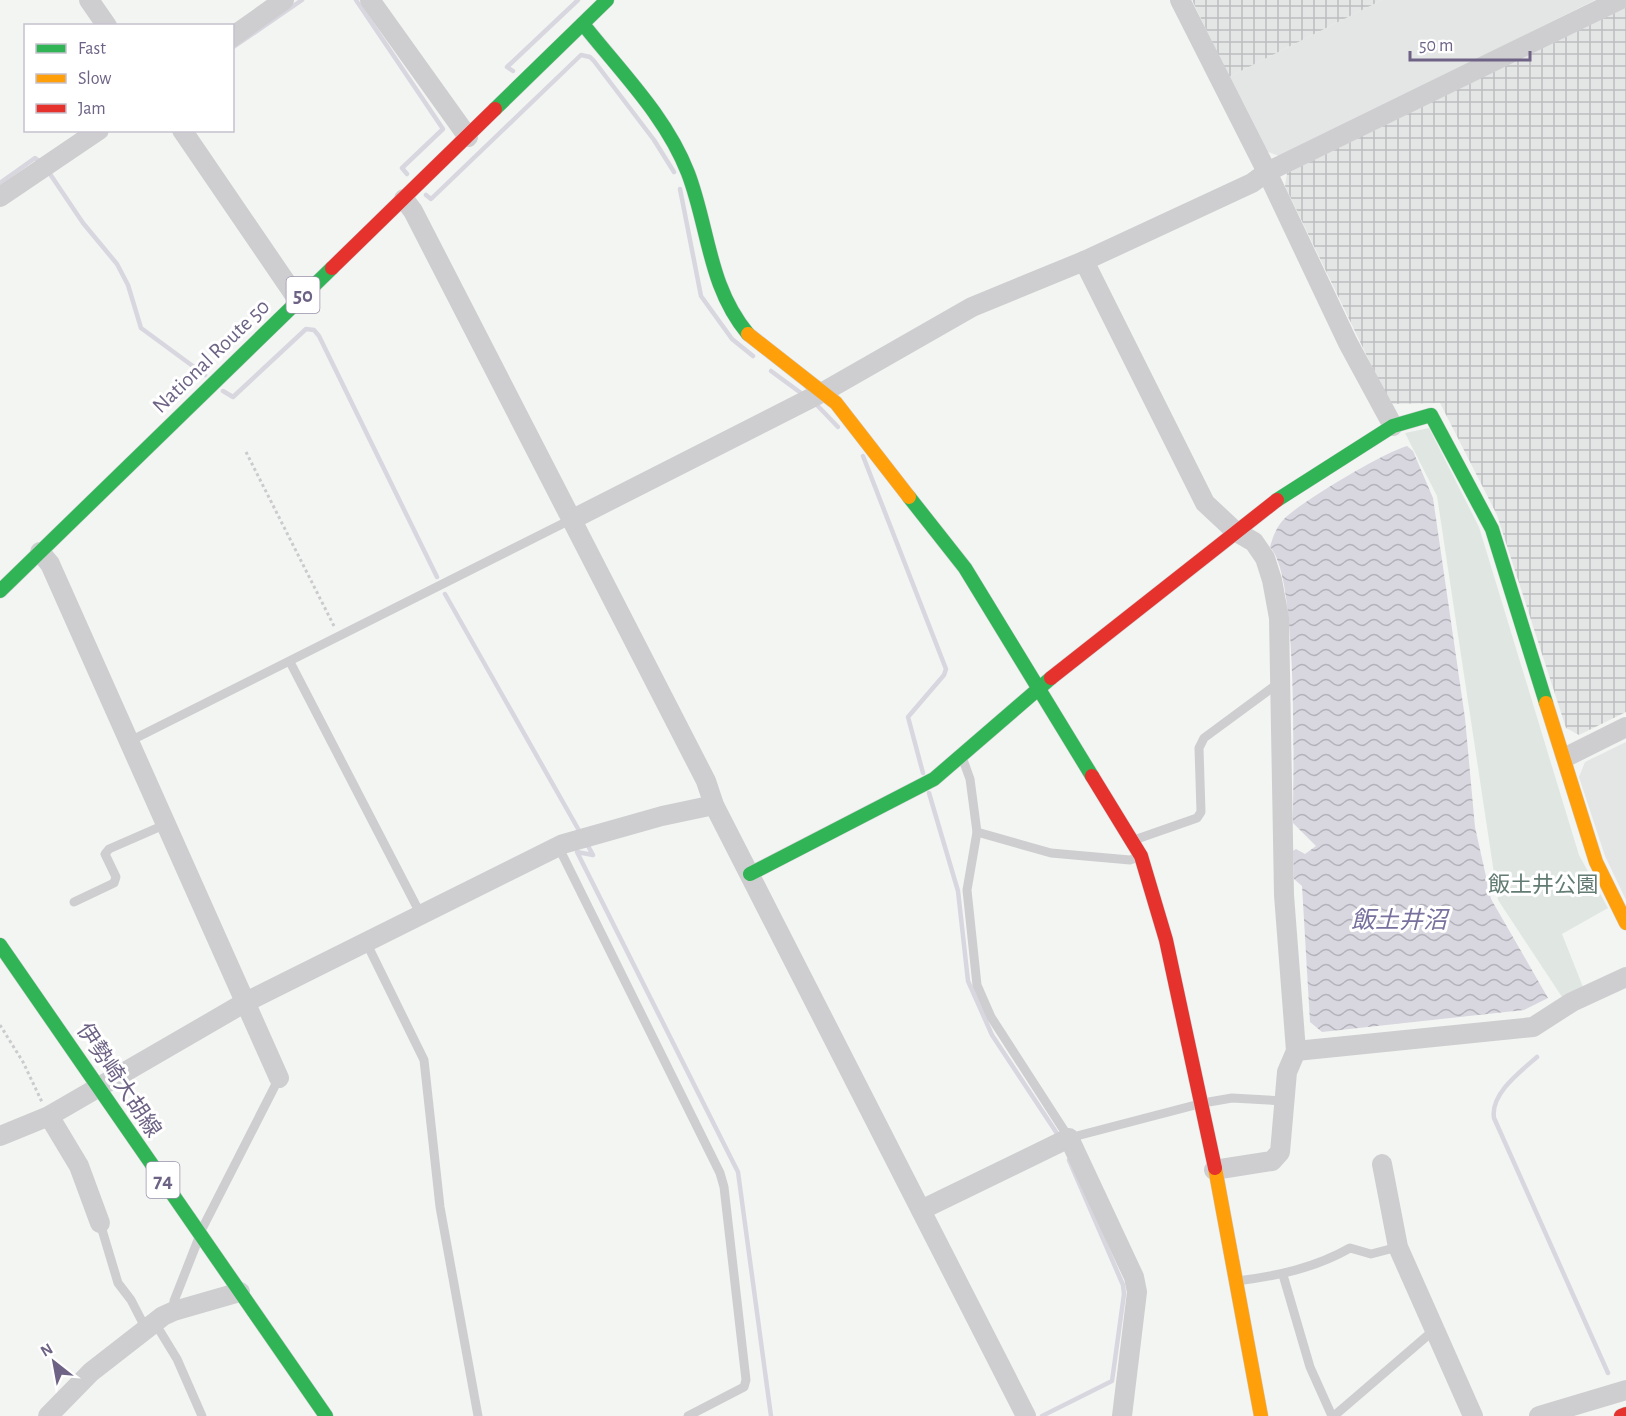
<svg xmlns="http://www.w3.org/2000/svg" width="1626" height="1416" viewBox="0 0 1626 1416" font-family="'Alegreya Sans','Noto Sans JP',sans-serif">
  <defs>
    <pattern id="industrial-grid" width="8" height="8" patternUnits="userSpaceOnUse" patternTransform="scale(1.5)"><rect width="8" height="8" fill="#e4e5e5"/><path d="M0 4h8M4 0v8" fill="none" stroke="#bdbdbf"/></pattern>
    <pattern id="water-waves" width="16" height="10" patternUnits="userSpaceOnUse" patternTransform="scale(1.5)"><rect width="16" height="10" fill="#d8d7df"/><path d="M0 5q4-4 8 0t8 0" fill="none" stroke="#b3b2ba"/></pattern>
  </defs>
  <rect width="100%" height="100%" fill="#f3f5f3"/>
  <g fill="#e4e5e5">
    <path d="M1382 0H1595L1281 157 1266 151 1229 77Z"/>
    <path d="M1626 742V900L1605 856 1579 777 1585 762Z"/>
  </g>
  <g fill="url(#industrial-grid)">
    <path d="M1192 0H1382L1229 77Z"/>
    <path d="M1626 7V712L1579 735 1566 728 1497 515 1440 403 1390 404 1285 186 1287 173Z"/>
  </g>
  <path fill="#e0e7e3" d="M1429 428 1479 527 1579 855 1608 908 1562 934 1583 987 1562 997 1498 900 1437 496 1405 433Z"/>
  <path fill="url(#water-waves)" d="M1407 446 1413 451 1433 498 1465 718 1475 827 1491 899 1548 998 1524 1010 1322 1032 1310 1022 1302 886 1294 879 1293 851 1296 849 1305 854 1316 846 1293 823C1293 774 1299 577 1270 547 1273 536 1277 526 1285 518 1304 500 1383 453 1407 446Z"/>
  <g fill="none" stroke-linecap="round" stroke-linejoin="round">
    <g stroke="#d8d7df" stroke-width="4.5">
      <path d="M356 0 443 129 402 168 407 174"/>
      <path d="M232 48 302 0"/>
      <path d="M513 71 507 67 578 0"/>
      <path d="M48 171 83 223 117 264 128 285 141 328 205 375"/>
      <path d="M0 183 35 158 41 162"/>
      <path d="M680 189 701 296 732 339 753 356"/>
      <path d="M426 195 431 199 581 55 590 57 594 61 654 140 674 172"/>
      <path d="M771 371 805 396"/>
      <path d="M223 391 233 397 306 329 314 330 319 336 437 577"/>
      <path d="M815 403 838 427"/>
      <path d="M863 456 946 669 944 675 908 717 923 773"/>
      <path d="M445 594 581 834"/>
      <path d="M929 793 958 891 968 981 992 1035 1060 1138"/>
      <path d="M587 844 593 855 577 852 738 1172 771 1416"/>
      <path d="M1537 1057C1521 1071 1490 1094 1494 1118L1608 1373"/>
      <path d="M1042 1416 1112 1381 1124 1294 1123 1285 1069 1160"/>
    </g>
    <g stroke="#d0d0d3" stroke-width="15">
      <g id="fast">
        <path d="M583 24C620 71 666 116 688 173 709 228 708 286 748 334"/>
        <path d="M495 109 607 0"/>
        <path d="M909 497 965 568 1092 776"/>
        <path d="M1277 500 1393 426 1431 415 1492 529 1546 703"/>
        <path d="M0 591 332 268"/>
        <path d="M750 874 934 779 1051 678"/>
        <path d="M0 945 326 1416"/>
      </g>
    </g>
    <g stroke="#d0d0d3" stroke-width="15">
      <g id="slow">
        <path d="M748 334 836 403 909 497"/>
        <path d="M1546 703 1596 862 1626 923"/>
        <path d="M1215 1168 1261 1416"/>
      </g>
    </g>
    <g stroke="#d0d0d3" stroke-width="15">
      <g id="jam">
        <path d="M332 268 495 109"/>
        <path d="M1051 678 1277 500"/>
        <path d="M1092 776 1141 856 1166 940 1215 1168"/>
        <path d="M1621 1416 1626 1414"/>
      </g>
    </g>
    <g stroke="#cbcacd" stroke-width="3" stroke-dasharray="3 3" stroke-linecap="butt">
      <path d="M246 452 334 626"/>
      <path d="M0 1025 23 1062 42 1102"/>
    </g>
    <g stroke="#ceced0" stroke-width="9">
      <path d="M290 662 420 913"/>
      <path d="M130 741 572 519"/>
      <path d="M962 757 970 779 977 832 967 890 977 985 991 1017 1069 1138 1203 1103 1232 1098 1284 1101"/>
      <path d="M977 832 1051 853 1130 860 1139 857"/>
      <path d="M1134 840 1197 818 1201 812 1199 748 1204 738 1280 682"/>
      <path d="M558 846 720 1173 724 1187 746 1380 744 1387 688 1416"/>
      <path d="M74 902 114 883 116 877 105 854 109 849 164 825"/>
      <path d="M366 942 424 1060 440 1207 478 1416"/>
      <path d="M100 1223 118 1283 131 1300 146 1329"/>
      <path d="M203 1227 279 1078"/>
      <path d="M1283 1275 1310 1367 1332 1416"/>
      <path d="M1237 1281C1277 1276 1315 1268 1350 1248L1371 1254 1398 1247"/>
      <path d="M174 1311V1301L198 1240"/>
      <path d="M155 1323 177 1359 202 1416"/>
      <path d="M1334 1416 1434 1330"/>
    </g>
    <g stroke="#ceced0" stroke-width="20">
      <path d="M89 0 107 26"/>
      <path d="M370 0 468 137"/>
      <path d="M1180 0 1267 172 1348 343 1393 426"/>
      <path d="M232 37 284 0"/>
      <path d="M182 130 298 300"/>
      <path d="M0 197 99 130"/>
      <path d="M404 199 413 211 706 781 714 805 1026 1416"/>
      <path d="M1084 261 1205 503 1235 531 1254 542 1265 558 1272 580 1279 618 1284 895 1296 1051 1287 1072 1280 1152 1272 1161 1214 1170"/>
      <path d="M573 519 825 391 972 307 1084 261 1252 183 1267 172 1619 0"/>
      <path d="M40 552 50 564 279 1078"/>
      <path d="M1566 757 1626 727"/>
      <path d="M1296 1051 1533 1027 1572 1002 1626 977"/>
      <path d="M49 1116 79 1166 100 1223"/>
      <path d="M0 1136 49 1116 244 1003 563 844 662 816 714 805"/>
      <path d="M1382 1164 1398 1247 1473 1416"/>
      <path d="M921 1210 1069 1138 1134 1277 1137 1292 1122 1416"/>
      <path d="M48 1416 91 1372 163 1316 174 1311 240 1292"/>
      <path d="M1539 1416 1626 1390"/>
    </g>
    <use href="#fast" stroke="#30b455" stroke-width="14"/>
    <use href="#slow" stroke="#ff9f0a" stroke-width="14"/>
    <use href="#jam" stroke="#e5322d" stroke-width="14"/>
  </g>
  <g text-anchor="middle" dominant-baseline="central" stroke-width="6" stroke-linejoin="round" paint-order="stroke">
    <g fill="#fff" stroke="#9a92aa" stroke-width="1.5">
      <rect x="286.5" y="277" width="33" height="36" rx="4.5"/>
      <rect x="146.5" y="1162" width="33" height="36" rx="4.5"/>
    </g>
    <g font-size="21" font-weight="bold" fill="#6e6385">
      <text x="303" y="295">50</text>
      <text x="163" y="1180">74</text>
    </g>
    <g font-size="22" fill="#6e6385" stroke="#fff">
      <text transform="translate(211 356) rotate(-44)">National Route 50</text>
      <text transform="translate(119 1080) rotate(56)">伊勢崎大胡線</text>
    </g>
    <g font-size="22" fill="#627b73" stroke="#fff">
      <text x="1543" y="885">飯土井公園</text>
    </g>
    <g font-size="24" font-style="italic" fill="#78719e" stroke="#fff">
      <text x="1399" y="921">飯土井沼</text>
    </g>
  </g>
  <rect x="24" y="24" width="210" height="108" fill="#ffffff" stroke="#c5c1ce" stroke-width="1.5"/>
  <rect x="36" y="44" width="30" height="9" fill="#30b455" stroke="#c5c1ce" stroke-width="1.5"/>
  <text x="78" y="54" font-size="18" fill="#6e6385">Fast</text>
  <rect x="36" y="74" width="30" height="9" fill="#ff9f0a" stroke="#c5c1ce" stroke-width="1.5"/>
  <text x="78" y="84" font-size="18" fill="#6e6385">Slow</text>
  <rect x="36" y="104" width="30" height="9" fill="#e5322d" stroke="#c5c1ce" stroke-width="1.5"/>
  <text x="78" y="114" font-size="18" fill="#6e6385">Jam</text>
  <g transform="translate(54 1362) rotate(329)" stroke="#ffffff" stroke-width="4.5" paint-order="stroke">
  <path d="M0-4.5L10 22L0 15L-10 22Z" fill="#6e6385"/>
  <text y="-9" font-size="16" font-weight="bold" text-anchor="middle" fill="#6e6385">N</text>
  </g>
  <path d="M1410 51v9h120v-9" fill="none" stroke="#6e6385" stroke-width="3"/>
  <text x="1419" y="51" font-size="18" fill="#6e6385" stroke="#ffffff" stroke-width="4.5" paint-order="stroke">50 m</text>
</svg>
